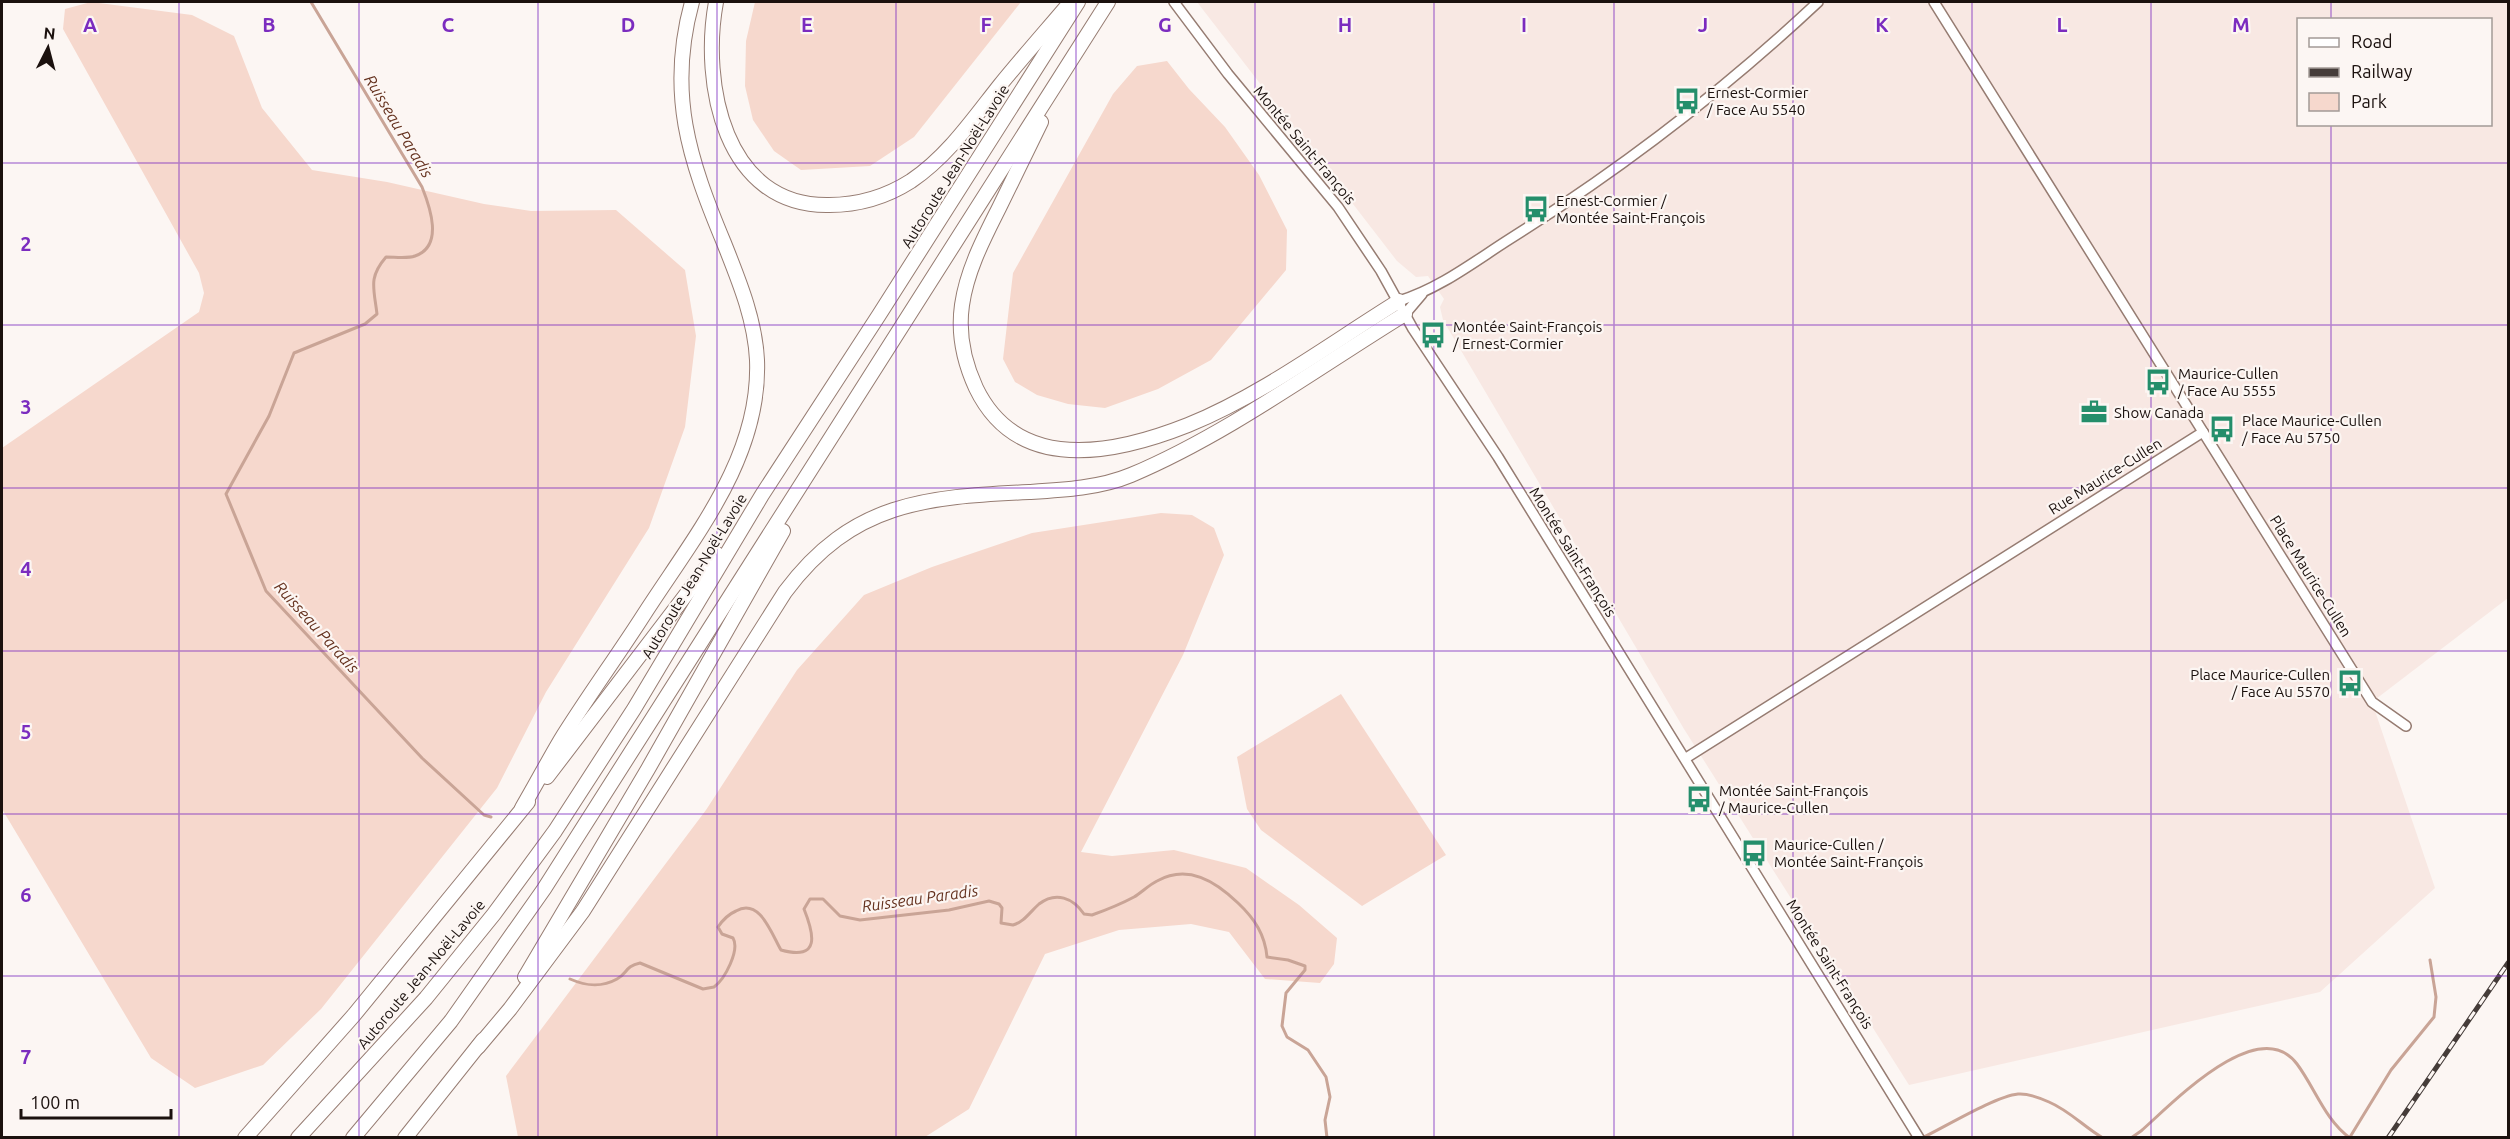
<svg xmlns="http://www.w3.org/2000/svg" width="2510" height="1139" viewBox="0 0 2510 1139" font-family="Ubuntu,sans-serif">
  <rect width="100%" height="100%" fill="#fcf6f3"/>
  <path fill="#f8e8e3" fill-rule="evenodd" d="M1197 2H2508V598L2372 702 2435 888 2320 992 1909 1085 1684 729 1443 320 1440 307 1444 299 1428 276 1416 277 1397 261ZM2298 20H2490V124H2298Z"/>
  <g fill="#f6d8cd">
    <path d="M91 2 192 15 234 36 262 108 312 170 387 182 484 204 531 211 616 210 685 270 696 336 685 427 649 528 546 692 497 788 321 1009 263 1065 195 1088 151 1058 2 809V448L199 312 204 293 199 273 63 29 65 9Z"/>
    <path d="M755 2H1021L914 137 870 166 801 170 774 151 753 120 745 86 746 41Z"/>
    <path d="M1167 61 1189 89 1225 127 1259 175 1287 230 1286 270 1211 360 1158 389 1105 408 1068 404 1037 395 1015 382 1003 359 1013 273 1113 94 1137 66Z"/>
    <path d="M1161 513 1192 515 1214 528 1224 555 1183 655 1081 852 1112 856 1174 850 1246 868 1299 905 1337 938 1334 964 1320 983 1265 979 1229 932 1191 924 1119 930 1045 954 969 1109 925 1137H518L506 1076 706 810 797 670 864 595 932 567 1032 533Z"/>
    <path d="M1341 694 1446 855 1362 906 1261 830 1247 809 1237 757Z"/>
  </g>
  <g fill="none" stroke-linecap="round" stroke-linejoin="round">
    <g stroke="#c9a496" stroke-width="3">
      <path d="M311 2 422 187C430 207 444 246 415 256 407 259 395 257 386 257 368 278 374 288 377 314L365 324 294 353 269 416 226 494 266 591 422 758 484 815 491 817"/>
      <path d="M570 979C586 986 601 988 617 979 627 974 625 966 640 963L703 989 714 987C725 979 740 950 733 938L722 934 718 927C722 921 729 914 736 911 760 897 772 935 781 950 821 961 814 934 804 909L810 899H823L840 916 860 920 949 910 989 901 999 904 1002 908 1001 923 1013 925C1024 922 1030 912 1039 904 1056 891 1073 898 1084 914L1092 915C1106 910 1121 904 1134 897 1142 892 1149 885 1157 881 1188 864 1215 881 1238 903 1255 919 1265 935 1267 957L1288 960 1305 966V970L1286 993 1282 1026 1287 1037 1308 1050 1326 1077 1330 1097 1325 1120 1327 1138"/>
      <path d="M2350 1137 2391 1070 2434 1017 2436 997 2430 960"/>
      <path d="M1922 1138C1945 1127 1996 1096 2018 1094 2028 1093 2040 1098 2049 1102 2070 1111 2084 1127 2103 1138"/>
      <path d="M2131 1138 2141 1131C2170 1106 2258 1012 2297 1064 2315 1088 2325 1120 2350 1138"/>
    </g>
    <g stroke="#967c72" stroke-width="12">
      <g id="minor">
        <path d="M1174 2 1228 74 1338 207 1381 271 1413 329 1498 457 1919 1138"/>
        <path d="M1934 2 2372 702 2406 726"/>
        <path d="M1399 301C1438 289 1471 264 1505 242 1617 172 1722 92 1818 2"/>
        <path d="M1405 314 1422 294"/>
        <path d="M1686 758 2203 432"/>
      </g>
    </g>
    <g stroke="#967c72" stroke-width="16">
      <g id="highway">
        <path d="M716 2C701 83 724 207 829 205 858 205 886 197 911 181 948 156 973 119 1000 85 1022 58 1045 32 1068 5"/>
        <path d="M1041 122C1027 151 1013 179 999 208 984 238 967 270 962 305 958 333 964 362 976 388 1018 475 1115 454 1188 425 1262 395 1331 343 1399 301"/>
        <path d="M547 777 717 554"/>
        <path d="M522 808C535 786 547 763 560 741 586 699 616 658 643 616 693 538 761 458 757 360 755 319 739 281 724 243 689 159 667 93 692 2"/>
        <path d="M525 977 648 769 783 531"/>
        <path d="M478 1047 510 1009 583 911 785 592C852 502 925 497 1029 492 1063 490 1100 488 1131 475 1226 435 1317 368 1405 314"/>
        <path d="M245 1138 354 1015 528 802"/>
        <path d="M298 1138 426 998 494 914 555 831 634 709 762 495 879 315 1078 2"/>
        <path d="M353 1138 451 1021 544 889 1108 2"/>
        <path d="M405 1138 483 1040"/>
      </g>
    </g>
    <use href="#minor" stroke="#fff" stroke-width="9"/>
    <use href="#highway" stroke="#fff" stroke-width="14"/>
    <g stroke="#453c39" stroke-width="5">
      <path id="rail" d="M2388 1138 2508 963"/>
    </g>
    <use href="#rail" stroke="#fcf6f3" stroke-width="3" stroke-dasharray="9" stroke-linecap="butt"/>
  </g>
  <path fill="none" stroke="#7b2cbf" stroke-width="1.5" stroke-opacity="0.55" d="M179 2V1138M359 2V1138M538 2V1138M717 2V1138M896 2V1138M1076 2V1138M1255 2V1138M1434 2V1138M1614 2V1138M1793 2V1138M1972 2V1138M2151 2V1138M2331 2V20M2331 124V1138M2 163H2508M2 325H2508M2 488H2508M2 651H2508M2 814H2508M2 976H2508"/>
  <defs>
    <g id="bus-bare" transform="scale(2.07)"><path d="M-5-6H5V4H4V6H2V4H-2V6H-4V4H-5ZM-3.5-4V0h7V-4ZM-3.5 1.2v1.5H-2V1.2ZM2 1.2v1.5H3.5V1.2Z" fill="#248e6b" stroke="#fcf6f3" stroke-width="2.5" paint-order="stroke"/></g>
    <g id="office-bare" transform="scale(2.07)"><path d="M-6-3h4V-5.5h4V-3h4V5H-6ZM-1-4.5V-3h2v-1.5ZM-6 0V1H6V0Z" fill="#248e6b" stroke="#fcf6f3" stroke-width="2.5" paint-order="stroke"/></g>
  </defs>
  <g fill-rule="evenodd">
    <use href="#bus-bare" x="1687" y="101"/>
    <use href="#bus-bare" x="1536" y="209"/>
    <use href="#bus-bare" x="1433" y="335"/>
    <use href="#bus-bare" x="2158" y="382"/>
    <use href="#office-bare" x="2094" y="412"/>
    <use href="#bus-bare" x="2222" y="429"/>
    <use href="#bus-bare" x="2350" y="683"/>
    <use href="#bus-bare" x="1699" y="799"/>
    <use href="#bus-bare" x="1754" y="853"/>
  </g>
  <g text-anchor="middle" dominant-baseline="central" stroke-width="4.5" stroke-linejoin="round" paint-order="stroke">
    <g font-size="15" fill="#1b110e" stroke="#fcf6f3" text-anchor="start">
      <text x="1707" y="92">Ernest-Cormier<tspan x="1707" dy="17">/ Face Au 5540</tspan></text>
      <text x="1556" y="200">Ernest-Cormier /<tspan x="1556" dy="17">Montée Saint-François</tspan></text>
      <text x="1453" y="326">Montée Saint-François<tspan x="1453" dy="17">/ Ernest-Cormier</tspan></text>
      <text x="2178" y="373">Maurice-Cullen<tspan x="2178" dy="17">/ Face Au 5555</tspan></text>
      <text x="2114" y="412">Show Canada</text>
      <text x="2242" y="420">Place Maurice-Cullen<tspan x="2242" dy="17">/ Face Au 5750</tspan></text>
      <text x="2330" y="674" text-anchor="end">Place Maurice-Cullen<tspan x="2330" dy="17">/ Face Au 5570</tspan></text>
      <text x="1719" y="790">Montée Saint-François<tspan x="1719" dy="17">/ Maurice-Cullen</tspan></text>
      <text x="1774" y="844">Maurice-Cullen /<tspan x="1774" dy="17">Montée Saint-François</tspan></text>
    </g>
    <g font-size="15" fill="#1b110e" stroke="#fcf6f3">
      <text transform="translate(1305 145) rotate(50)">Montée Saint-François</text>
      <text transform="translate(955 166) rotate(-58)">Autoroute Jean-Noël-Lavoie</text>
      <text transform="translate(2105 476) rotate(-32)">Rue Maurice-Cullen</text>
      <text transform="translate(1573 552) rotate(58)">Montée Saint-François</text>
      <text transform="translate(694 576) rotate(-59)">Autoroute Jean-Noël-Lavoie</text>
      <text transform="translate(2311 576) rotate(58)">Place Maurice-Cullen</text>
      <text transform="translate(1830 964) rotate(58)">Montée Saint-François</text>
      <text transform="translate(421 974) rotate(-50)">Autoroute Jean-Noël-Lavoie</text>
    </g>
    <g font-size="16" font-style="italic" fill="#65321f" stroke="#fcf6f3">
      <text transform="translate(399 126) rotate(59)">Ruisseau Paradis</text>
      <text transform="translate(317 627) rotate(48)">Ruisseau Paradis</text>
      <text transform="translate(920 898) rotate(-8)">Ruisseau Paradis</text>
    </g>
  </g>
  <g font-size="20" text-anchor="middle" font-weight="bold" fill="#7b2cbf" stroke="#fcf6f3" stroke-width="4.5" stroke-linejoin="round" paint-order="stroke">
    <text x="90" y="32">A</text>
    <text x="269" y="32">B</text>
    <text x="448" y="32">C</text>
    <text x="628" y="32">D</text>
    <text x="807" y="32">E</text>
    <text x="986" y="32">F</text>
    <text x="1165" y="32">G</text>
    <text x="1345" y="32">H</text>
    <text x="1524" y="32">I</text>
    <text x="1703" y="32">J</text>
    <text x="1882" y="32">K</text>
    <text x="2062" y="32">L</text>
    <text x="2241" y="32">M</text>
    <text x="26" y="251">2</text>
    <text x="26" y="414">3</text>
    <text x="26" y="576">4</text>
    <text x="26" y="739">5</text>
    <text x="26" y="902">6</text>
    <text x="26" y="1064">7</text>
  </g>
  <rect width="2510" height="1139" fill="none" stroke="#1b110e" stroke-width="6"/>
  <rect x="2297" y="18" width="195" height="108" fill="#fcf6f3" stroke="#a29a97" stroke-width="1.5"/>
  <rect x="2309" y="38" width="30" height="9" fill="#ffffff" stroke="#a29a97" stroke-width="1.5"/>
  <text x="2351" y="48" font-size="18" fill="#1b110e">Road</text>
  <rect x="2309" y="68" width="30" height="9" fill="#453c39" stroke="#a29a97" stroke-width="1.5"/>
  <text x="2351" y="78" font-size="18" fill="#1b110e">Railway</text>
  <rect x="2309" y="93" width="30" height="18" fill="#f6d8cd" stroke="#a29a97" stroke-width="1.5"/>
  <text x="2351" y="108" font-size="18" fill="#1b110e">Park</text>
  <g transform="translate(48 48) rotate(6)" stroke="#fcf6f3" stroke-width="4.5" paint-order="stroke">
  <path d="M0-4.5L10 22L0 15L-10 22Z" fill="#1b110e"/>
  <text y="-9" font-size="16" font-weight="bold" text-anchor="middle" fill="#1b110e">N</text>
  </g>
  <path d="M21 1109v9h150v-9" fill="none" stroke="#1b110e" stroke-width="3"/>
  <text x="30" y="1109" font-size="18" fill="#1b110e" stroke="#fcf6f3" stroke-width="4.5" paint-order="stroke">100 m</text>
</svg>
